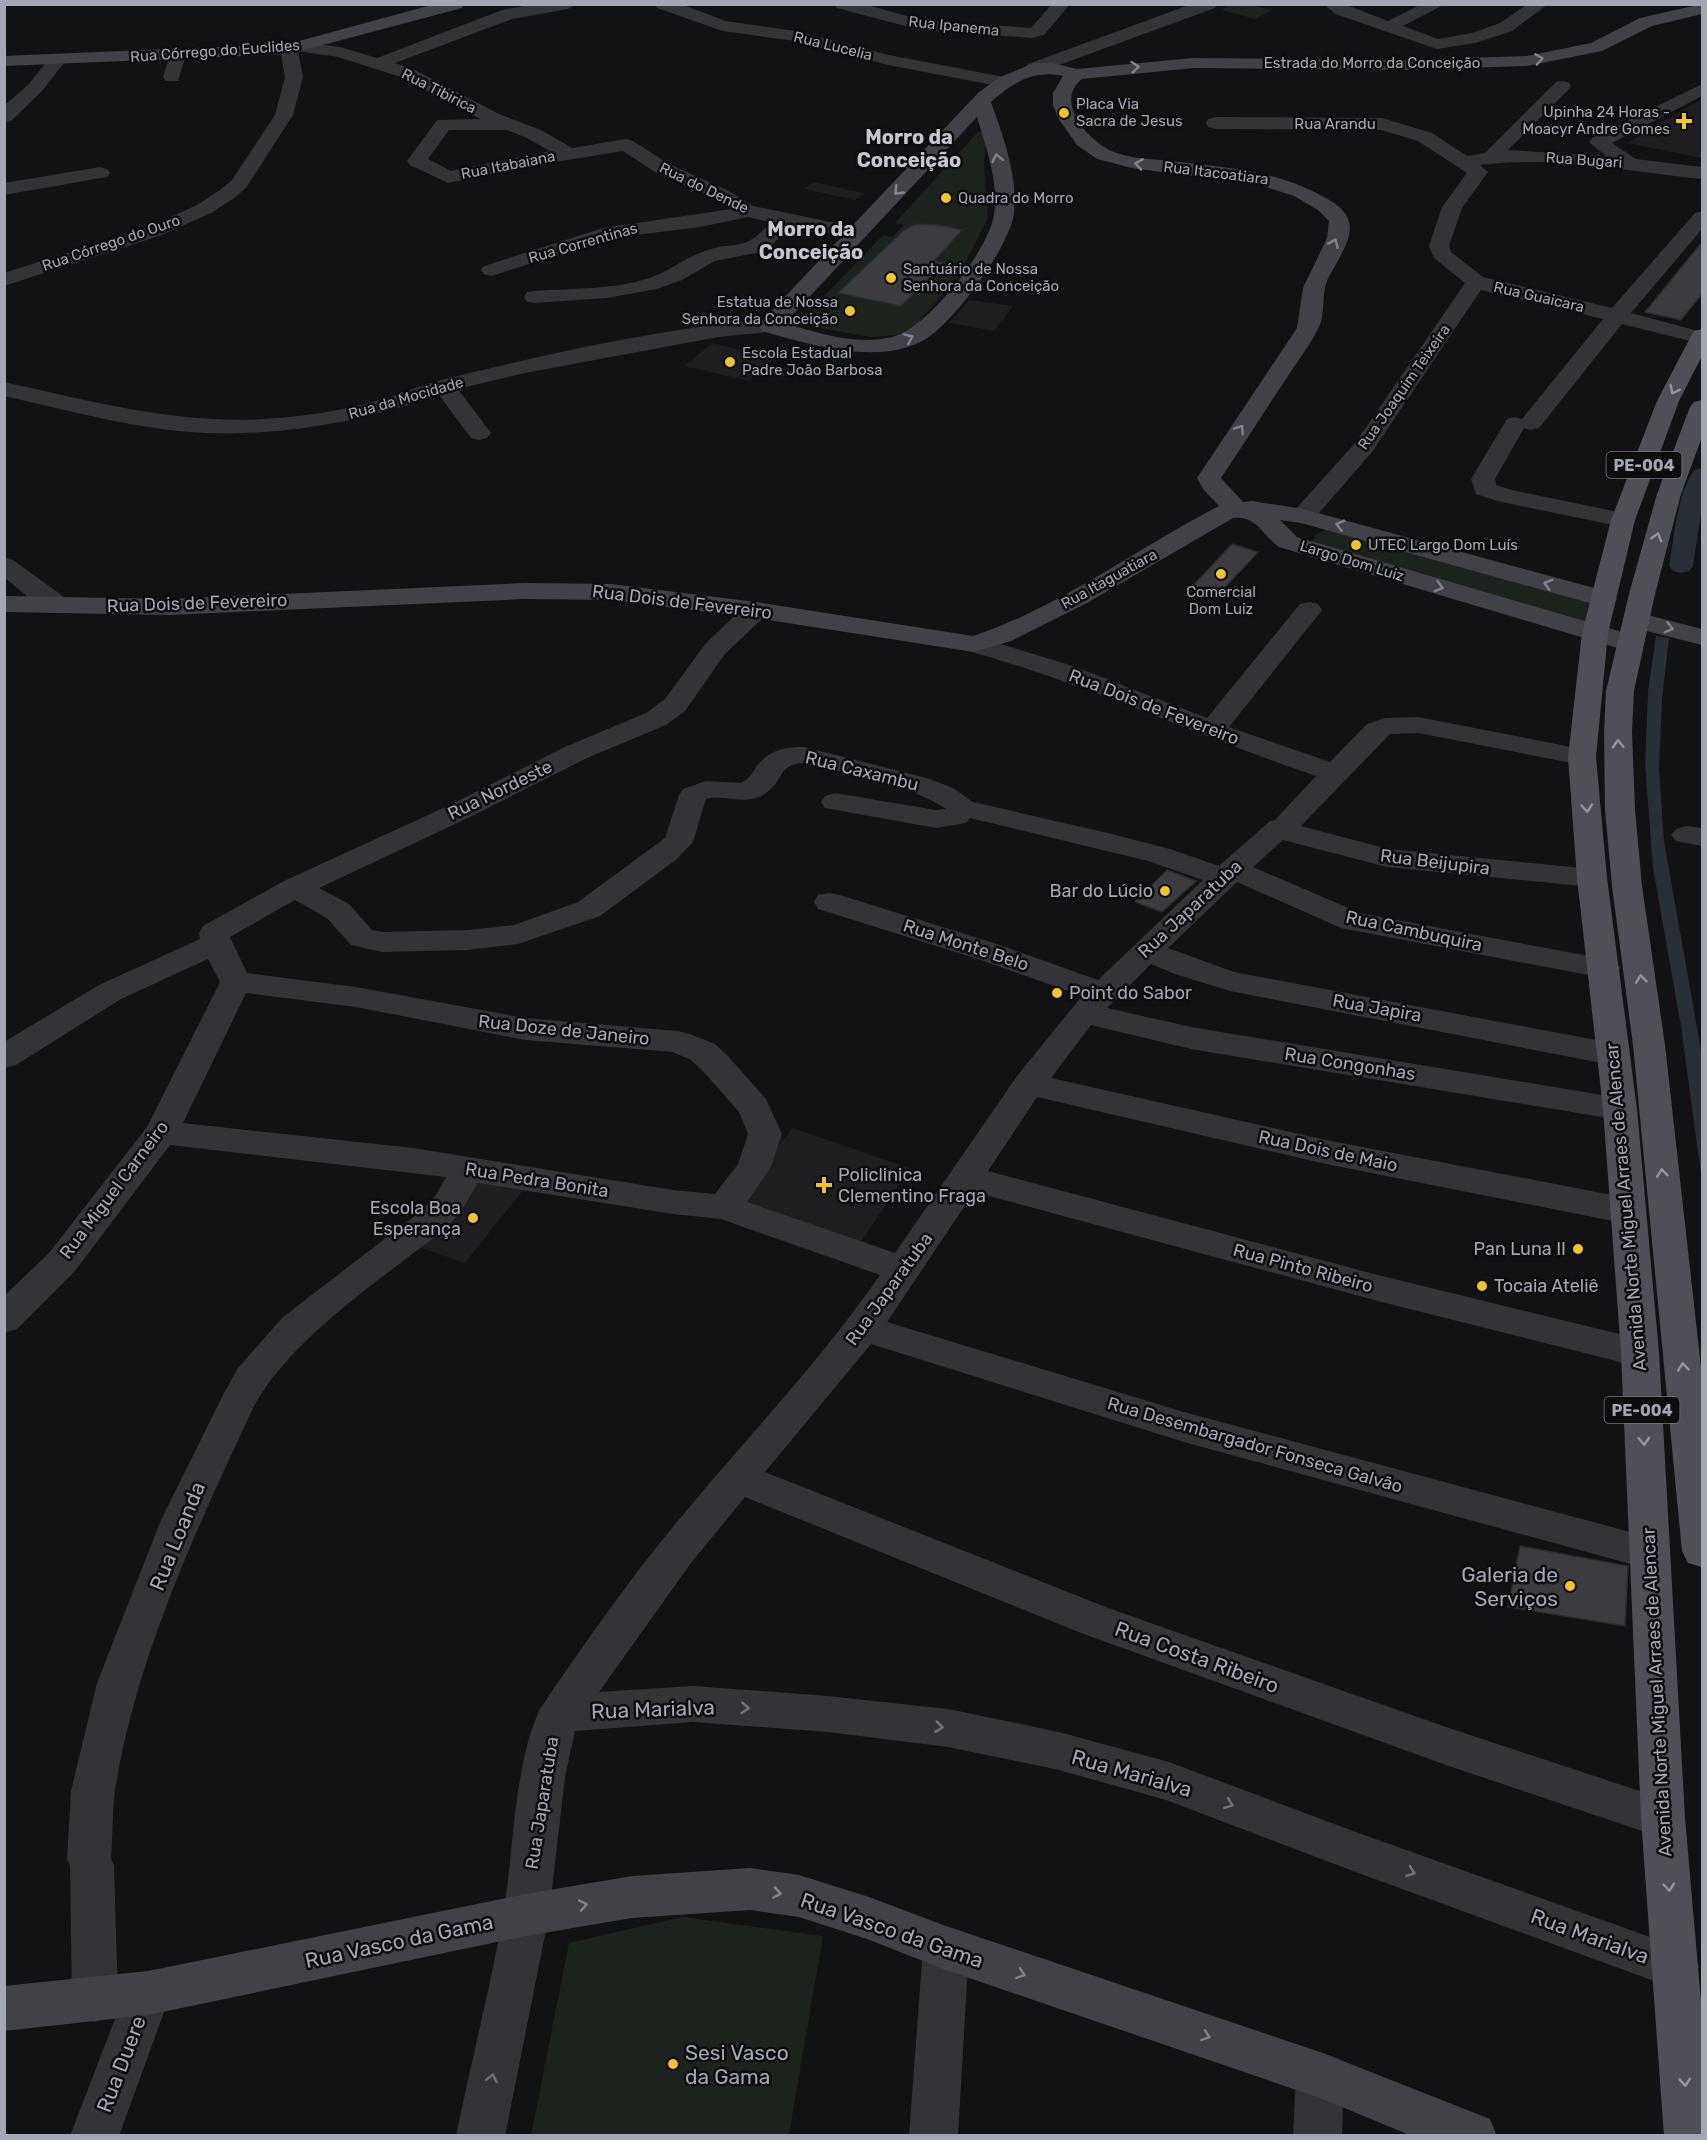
<svg xmlns="http://www.w3.org/2000/svg" width="1707" height="2140" viewBox="0 0 1707 2140" font-family="Rubik,sans-serif">
  <rect width="100%" height="100%" fill="#121113"/>
  <g fill="#1e1d20">
    <path d="M1702 99V158L1627 143Z"/>
    <path d="M814 182 864 193 855 200 804 189Z"/>
    <path d="M969 300 1013 306 994 331 949 323Z"/>
    <path d="M712 343 776 358 749 381 684 366Z"/>
    <path d="M792 1128 910 1168 859 1245 737 1203Z"/>
    <path d="M480 1174 524 1189 465 1263 421 1248Z"/>
  </g>
  <g fill="#1c231d">
    <path d="M1250 5 1272 10 1256 19 1221 10 1231 5Z"/>
    <path d="M978 132H986L984 164 988 218 959 275 916 325 896 335 871 337 808 326 804 317 883 235 892 237 904 225 895 223Z"/>
    <path d="M1329 529 1594 601 1590 624 1311 544 1316 534Z"/>
    <path d="M682 1917 823 1936 789 2135H531L569 1943Z"/>
  </g>
  <path fill="#282f36" d="M1656 636 1669 638 1662 700 1659 769 1664 841 1702 1056V1182L1681 1026 1653 868 1645 764 1648 692Z"/>
  <g fill="none" stroke-linecap="round" stroke-linejoin="round">
    <path fill="#282f36" fill-rule="evenodd" d="M1702 468V507L1693 566 1689 571 1681 573 1673 571 1669 566C1675 535 1676 497 1694 470Z"/>
  </g>
  <g fill="#3c3b40" stroke="#2c2b2f" stroke-width="1.5">
    <path d="M915 224 939 225 962 230 934 261 944 263 901 306 838 293 903 231Z"/>
    <path d="M1702 242V294L1681 320 1645 312Z"/>
    <path d="M1232 544 1258 552 1214 599 1188 591Z"/>
    <path d="M1167 870 1196 881 1162 912 1135 902Z"/>
    <path d="M1520 1546 1628 1566 1625 1626 1508 1607Z"/>
  </g>
  <g fill="none" stroke-linecap="round" stroke-linejoin="round">
    <g fill="#333338" fill-rule="evenodd">
      <path d="M534 4H576L568 9 512 19 395 63 413 69 499 114 541 130 572 148 626 139 633 141 669 164 727 190 753 206 864 229 867 233 864 237 857 239 789 225 775 242 761 252 715 261 682 280 657 289 607 298 535 303 527 302 524 297 527 292 535 291C572 288 614 290 649 278 668 272 683 259 702 252 734 239 744 255 770 222L748 217 700 227 619 237 578 248 498 274 491 276 484 274 481 270 484 266 603 228 731 209 713 198 655 172 623 151 524 167 448 183 410 165 407 161 437 120 480 119 401 77 338 57 298 51 303 77 293 115 246 188 234 198 211 213 162 235 4 286V273L148 227 197 205 220 190 232 180 275 115 285 77 280 49 283 45H295L302 42 340 47 377 58 502 10ZM449 130H507L527 138 550 151 451 171 428 159Z"/>
      <path d="M655 4H680L726 21 796 31 889 55 1004 77 1010 78 1013 82 1010 86 1004 87 888 65 795 41 723 31 657 8Z"/>
      <path d="M835 4H864L921 20 1031 28 1052 4H1070L1044 35 1032 38 920 30 837 8Z"/>
      <path d="M1192 4H1217L1215 8 1040 72H1028L1025 68 1028 64Z"/>
      <path d="M1324 4H1344L1388 21 1422 4H1445L1403 26 1438 39 1472 33 1500 23 1528 4H1548L1512 31 1475 43 1437 49 1335 14Z"/>
      <path d="M177 50 183 51 186 55 178 81H166L163 77 171 51Z"/>
      <path d="M58 54 64 55 67 59 64 63 41 92 11 121 4 122V106L29 84 52 55Z"/>
      <path d="M1562 81 1568 82 1571 86 1568 90 1508 150 1606 156 1589 142 1592 138 1702 84V96L1612 143 1636 159 1702 167V179C1629 172 1554 155 1480 165L1488 172 1462 208 1449 246 1451 252 1483 277 1612 308 1695 213 1702 211V229L1631 313 1702 332V344L1622 324 1539 428 1531 430 1524 428 1495 479 1496 485 1512 490 1623 513 1632 515 1635 520 1632 525 1623 527 1497 501 1476 494 1471 479 1507 419 1515 417 1522 419 1603 319 1481 290 1372 452 1312 521 1303 523 1294 521 1291 516 1294 511 1356 442 1465 283 1434 258 1429 246 1442 207 1467 173 1418 141 1381 130 1215 129 1208 127 1206 123 1208 119 1215 117 1382 118 1432 133 1467 156 1485 153 1556 82Z"/>
      <path d="M100 167 107 169 110 173 107 177 4 195V183Z"/>
      <path d="M770 319 778 321 781 326 778 331 718 337 525 373 458 389 491 433 487 438 479 440 471 438 439 395C364 421 286 436 206 433 138 430 71 411 4 396V382C90 401 176 424 264 419 301 417 340 411 376 401 399 395 421 385 445 379 551 353 661 328 770 319Z"/>
      <path d="M4 557 13 560 67 599 71 605 67 611C44 616 22 591 4 577Z"/>
      <path d="M756 602 765 604 769 610 765 616 724 655 685 711 666 725 587 758 472 816 319 888 349 904 372 930 382 932 467 930 514 925 578 902 665 838 679 795 683 789 706 781 741 783C749 779 752 773 757 766 769 750 785 747 804 747L927 778 953 788 973 802 1112 834 1170 849 1219 866 1270 821 1275 820 1316 776C1198 736 1085 683 965 650L961 644 965 638 974 636 1073 666 1207 718 1300 604 1309 602 1318 604 1322 610 1229 727 1330 762 1367 724 1385 718 1418 717 1592 751 1596 757 1592 763 1582 765 1418 733 1390 734 1301 826 1388 849 1592 869 1603 871 1607 878 1603 885 1592 887 1387 867 1283 840 1253 867 1360 913 1615 961 1620 968 1615 975 1604 978 1341 928 1237 882 1168 948 1234 972 1612 1043 1624 1046 1628 1054 1624 1062 1612 1065 1230 991 1175 974 1151 964 1107 1008 1191 1027 1620 1098 1632 1101 1637 1109 1632 1117 1620 1120 1191 1049 1091 1025 1051 1078 1326 1140 1628 1198 1640 1202 1646 1211 1640 1220 1628 1224 1326 1164 1037 1097 988 1171 1378 1275 1640 1339 1653 1343 1659 1353 1653 1363 1640 1367 1378 1301 974 1192 887 1322 1184 1412 1649 1537 1663 1541 1669 1553 1663 1565 1649 1569 1184 1442 871 1344 765 1472 1111 1609 1446 1727 1679 1804 1685 1818 1679 1832 1663 1838 1446 1765 1081 1633 745 1497 691 1563 599 1692 693 1686 828 1696 948 1709 1059 1732 1169 1762 1353 1831 1692 1952 1699 1967 1692 1982 1676 1989 1353 1871 1166 1800 1059 1770 948 1747 828 1732 693 1722 575 1731 565 1777 549 1915 505 2136H456C471 2062 490 1989 503 1916 514 1853 513 1766 540 1709 579 1651 619 1594 663 1539 734 1451 815 1369 880 1275L721 1219 673 1214 478 1183 460 1213 445 1229C383 1278 293 1336 254 1406 197 1528 137 1655 115 1790 112 1812 113 1836 111 1858L114 1866 118 2000 112 2016 95 2022 78 2016 72 2000 70 1866 67 1858 71 1791 97 1683 161 1520 223 1395 238 1368 283 1317 421 1211 436 1195 446 1177 170 1145 75 1271 17 1329 4 1333V1296L49 1253 147 1127 220 982 208 959 121 999 16 1065 4 1068V1042L99 985 200 939 199 933 203 926 284 881 452 804 567 746 646 713 665 699 706 643 747 604ZM804 763C848 775 908 783 946 809L936 810 835 793 825 796 821 802 825 808 936 828 966 823 970 818 1148 861 1203 880 1098 980 1000 945 840 895 829 893 818 895 814 902 818 909 978 959 1082 996 1017 1076 895 1253 747 1202 771 1167 782 1134 766 1099 727 1055 715 1044 690 1034 678 1031 525 1018 356 987 247 973 230 937 295 900 327 918 351 945 382 952 467 950 518 944 600 916 677 859 693 842 706 799C726 794 746 807 766 793 784 781 777 764 804 763ZM246 993 356 1007 525 1040 673 1052 691 1060 703 1071 739 1112 748 1134 738 1164 715 1194 673 1190 413 1148 183 1123Z"/>
      <path d="M1686 826 1702 828V846L1676 841 1671 835 1676 829Z"/>
      <path d="M946 1926 962 1933 969 1948 958 2136H909L923 1948 930 1933Z"/>
      <path d="M148 1971 165 1977 171 1993 119 2136H70L131 1977Z"/>
      <path d="M1320 2052 1337 2058 1344 2075 1342 2136H1293L1296 2075 1303 2058Z"/>
    </g>
    <g fill="#414248" fill-rule="evenodd">
      <path d="M435 4H464L462 8 289 54 4 66V56L288 44Z"/>
      <path d="M1702 4V14L1652 26 1602 51 1527 66 1399 70 1194 68 1082 79C1052 102 1091 145 1117 153 1134 159 1153 159 1171 161 1222 167 1274 170 1320 195 1332 201 1346 209 1349 222 1354 240 1334 265 1327 281 1321 296 1326 315 1318 329 1309 347 1296 363 1286 379 1264 412 1243 445 1221 478L1243 502 1252 501 1303 509 1613 593 1617 599 1613 605 1604 607 1301 523 1280 520 1297 537 1639 637 1643 643 1639 649 1630 651 1621 649 1279 547C1263 536 1257 515 1233 518L1087 603 1011 641 974 652 756 618 611 600 524 599 168 615 4 612V596L168 599 524 583 611 584 756 602 973 636C1061 607 1137 548 1219 506L1203 489 1197 478 1297 328 1303 288 1327 238 1329 221 1318 210 1294 196 1260 185 1132 168 1097 159 1077 145 1058 118 1053 105V93L1063 76C1033 69 1013 83 991 102 1003 136 1018 176 1014 213 1010 246 958 316 930 336 921 343 909 347 897 350 852 358 805 343 762 331L759 326 762 321 978 93 998 78 1034 63H1052L1077 69 1194 58 1399 60 1527 56 1591 43 1640 18ZM977 117C986 147 999 182 994 215 988 251 928 328 892 337 858 346 818 333 785 323Z"/>
      <path d="M1636 612 1702 629V645L1627 626 1623 620 1627 614Z"/>
      <path d="M750 1868 799 1875 869 1897 946 1926 1320 2052 1490 2119 1497 2136H1412L1320 2098 946 1970 867 1939 799 1917 750 1910 632 1918 526 1936 148 2015 4 2031V1986L148 1971 526 1894 632 1876Z"/>
    </g>
    <g fill="#4f4f57" fill-rule="evenodd">
      <path d="M1702 329V356L1679 401 1635 520 1608 633 1596 757 1607 878 1637 1109 1659 1353 1685 1818 1702 2013V2136H1664L1641 1818 1621 1353 1603 1109 1577 878 1568 757 1582 633 1611 520 1657 401 1691 336 1694 331Z"/>
      <path d="M1702 400V437L1681 494 1655 594 1634 691 1632 732 1635 810 1642 886 1665 1045 1702 1376V1567L1688 1563 1682 1551 1633 1045 1612 886 1605 810 1604 732 1606 691 1629 594 1657 494 1690 407 1694 402Z"/>
    </g>
  </g>
  <defs><path id="oneway-chevron" d="M-2-3.5L2.5 0L-2 3.5" fill="none" stroke-width="1.6" stroke-linecap="round" stroke-linejoin="round" transform="scale(1.5)"/></defs>
  <g stroke="#81838e">
    <use href="#oneway-chevron" transform="translate(1539 59) rotate(-8)"/>
    <use href="#oneway-chevron" transform="translate(1135 67) rotate(-6)"/>
    <use href="#oneway-chevron" transform="translate(997 158) rotate(-103)"/>
    <use href="#oneway-chevron" transform="translate(1139 164) rotate(-171)"/>
    <use href="#oneway-chevron" transform="translate(898 191) rotate(134)"/>
    <use href="#oneway-chevron" transform="translate(1334 243) rotate(-66)"/>
    <use href="#oneway-chevron" transform="translate(909 338) rotate(-23)"/>
    <use href="#oneway-chevron" transform="translate(1240 429) rotate(-56)"/>
    <use href="#oneway-chevron" transform="translate(1340 525) rotate(-166)"/>
    <use href="#oneway-chevron" transform="translate(1548 584) rotate(-164)"/>
    <use href="#oneway-chevron" transform="translate(1439 587) rotate(16)"/>
    <use href="#oneway-chevron" transform="translate(1669 628) rotate(15)"/>
    <use href="#oneway-chevron" transform="translate(777 1893) rotate(9)"/>
    <use href="#oneway-chevron" transform="translate(583 1905) rotate(-10)"/>
    <use href="#oneway-chevron" transform="translate(1021 1974) rotate(19)"/>
    <use href="#oneway-chevron" transform="translate(1206 2036) rotate(19)"/>
  </g>
  <g stroke="#9295a1">
    <use href="#oneway-chevron" transform="translate(1674 390) rotate(117)"/>
    <use href="#oneway-chevron" transform="translate(1657 537) rotate(-75)"/>
    <use href="#oneway-chevron" transform="translate(1618 744) rotate(-92)"/>
    <use href="#oneway-chevron" transform="translate(1587 808) rotate(85)"/>
    <use href="#oneway-chevron" transform="translate(1641 979) rotate(-97)"/>
    <use href="#oneway-chevron" transform="translate(1662 1173) rotate(-96)"/>
    <use href="#oneway-chevron" transform="translate(1683 1367) rotate(-96)"/>
    <use href="#oneway-chevron" transform="translate(1644 1441) rotate(88)"/>
    <use href="#oneway-chevron" transform="translate(1669 1887) rotate(85)"/>
    <use href="#oneway-chevron" transform="translate(1685 2082) rotate(86)"/>
  </g>
  <g stroke="#71727c">
    <use href="#oneway-chevron" transform="translate(745 1708) rotate(4)"/>
    <use href="#oneway-chevron" transform="translate(939 1727) rotate(7)"/>
    <use href="#oneway-chevron" transform="translate(1229 1804) rotate(21)"/>
    <use href="#oneway-chevron" transform="translate(1411 1872) rotate(20)"/>
    <use href="#oneway-chevron" transform="translate(492 2078) rotate(-78)"/>
  </g>
  <g fill="#f1c32c" stroke="#0d0d0e" stroke-width="2">
    <circle cx="1064" cy="113" r="6"/>
    <path d="M1681 112h6v6h6v6h-6v6h-6v-6h-6v-6h6z"/>
    <circle cx="946" cy="198" r="6"/>
    <circle cx="891" cy="278" r="6"/>
    <circle cx="850" cy="311" r="6"/>
    <circle cx="730" cy="362" r="6"/>
    <circle cx="1356" cy="545" r="6"/>
    <circle cx="1221" cy="574" r="6"/>
    <circle cx="1165" cy="891" r="6"/>
    <circle cx="1057" cy="993" r="6"/>
    <path d="M821 1176h6v6h6v6h-6v6h-6v-6h-6v-6h6z"/>
    <circle cx="473" cy="1218" r="6"/>
    <circle cx="1578" cy="1249" r="6"/>
    <circle cx="1482" cy="1286" r="6"/>
    <circle cx="1570" cy="1586" r="6"/>
    <circle cx="673" cy="2064" r="6"/>
  </g>
  <g text-anchor="middle" dominant-baseline="central" stroke-width="5" stroke-linejoin="round" paint-order="stroke">
    <g font-size="15" fill="#a3a6b4" stroke="#0d0d0e">
      <text transform="translate(954 26) rotate(6)">Rua Ipanema</text>
      <text transform="translate(833 46) rotate(14)">Rua Lucelia</text>
      <text transform="translate(215 51) rotate(-4)">Rua Córrego do Euclides</text>
      <text x="1372" y="63">Estrada do Morro da Conceição</text>
      <text transform="translate(439 91) rotate(27)">Rua Tibirica</text>
      <text x="1335" y="124">Rua Arandu</text>
      <text transform="translate(1584 160) rotate(4)">Rua Bugari</text>
      <text transform="translate(508 165) rotate(-11)">Rua Itabaiana</text>
      <text transform="translate(1216 173) rotate(7)">Rua Itacoatiara</text>
      <text transform="translate(704 188) rotate(26)">Rua do Dende</text>
      <text transform="translate(111 243) rotate(-19)">Rua Córrego do Ouro</text>
      <text transform="translate(583 243) rotate(-16)">Rua Correntinas</text>
      <text transform="translate(1539 297) rotate(13)">Rua Guaicara</text>
      <text transform="translate(1404 387) rotate(-55)">Rua Joaquim Teixeira</text>
      <text transform="translate(406 398) rotate(-16)">Rua da Mocidade</text>
      <text transform="translate(1352 561) rotate(17)">Largo Dom Luiz</text>
      <text transform="translate(1109 579) rotate(-29)">Rua Itaguatiara</text>
    </g>
    <g font-size="15" fill="#a3a6b4" stroke="#0d0d0e" text-anchor="start">
      <text x="1076" y="104">Placa Via<tspan x="1076" dy="17">Sacra de Jesus</tspan></text>
      <text x="1670" y="112" text-anchor="end">Upinha 24 Horas -<tspan x="1670" dy="17">Moacyr Andre Gomes</tspan></text>
      <text x="958" y="198">Quadra do Morro</text>
      <text x="903" y="269">Santuário de Nossa<tspan x="903" dy="17">Senhora da Conceição</tspan></text>
      <text x="838" y="302" text-anchor="end">Estatua de Nossa<tspan x="838" dy="17">Senhora da Conceição</tspan></text>
      <text x="742" y="353">Escola Estadual<tspan x="742" dy="17">Padre João Barbosa</tspan></text>
      <text x="1368" y="545">UTEC Largo Dom Luís</text>
      <text x="1221" y="592" text-anchor="middle">Comercial<tspan x="1221" dy="17">Dom Luiz</tspan></text>
    </g>
    <g fill="#0d0d0e" stroke="#767882" stroke-width="1.5">
      <rect x="1606.5" y="452" width="75" height="26" rx="4.5"/>
      <rect x="1604.5" y="1397" width="75" height="26" rx="4.5"/>
    </g>
    <g font-size="16" font-weight="bold" fill="#a3a6b4">
      <text x="1644" y="465">PE-004</text>
      <text x="1642" y="1410">PE-004</text>
    </g>
    <g font-size="18" fill="#a3a6b4" stroke="#0d0d0e">
      <text transform="translate(682 602) rotate(7)">Rua Dois de Fevereiro</text>
      <text transform="translate(197 603) rotate(-2)">Rua Dois de Fevereiro</text>
      <text transform="translate(1154 707) rotate(21)">Rua Dois de Fevereiro</text>
      <text transform="translate(862 771) rotate(14)">Rua Caxambu</text>
      <text transform="translate(500 790) rotate(-26)">Rua Nordeste</text>
      <text transform="translate(1435 862) rotate(7)">Rua Beijupira</text>
      <text transform="translate(1190 909) rotate(-43)">Rua Japaratuba</text>
      <text transform="translate(1414 931) rotate(12)">Rua Cambuquira</text>
      <text transform="translate(966 945) rotate(18)">Rua Monte Belo</text>
      <text transform="translate(1377 1008) rotate(10)">Rua Japira</text>
      <text transform="translate(564 1030) rotate(6)">Rua Doze de Janeiro</text>
      <text transform="translate(1350 1064) rotate(9)">Rua Congonhas</text>
      <text transform="translate(1328 1151) rotate(12)">Rua Dois de Maio</text>
      <text transform="translate(537 1180) rotate(9)">Rua Pedra Bonita</text>
      <text transform="translate(114 1190) rotate(-53)">Rua Miguel Carneiro</text>
      <text transform="translate(1626 1207) rotate(-95)">Avenida Norte Miguel Arraes de Alencar</text>
      <text transform="translate(1303 1268) rotate(15)">Rua Pinto Ribeiro</text>
      <text transform="translate(889 1289) rotate(-54)">Rua Japaratuba</text>
      <text transform="translate(1255 1445) rotate(16)">Rua Desembargador Fonseca Galvão</text>
      <text transform="translate(1657 1692) rotate(-93)">Avenida Norte Miguel Arraes de Alencar</text>
      <text transform="translate(542 1803) rotate(-81)">Rua Japaratuba</text>
    </g>
    <g font-size="18" fill="#a3a6b4" stroke="#0d0d0e" text-anchor="end">
      <text x="1153" y="891">Bar do Lúcio</text>
      <text x="1069" y="993" text-anchor="start">Point do Sabor</text>
      <text x="838" y="1175" text-anchor="start">Policlinica<tspan x="838" dy="21">Clementino Fraga</tspan></text>
      <text x="461" y="1208">Escola Boa<tspan x="461" dy="21">Esperança</tspan></text>
      <text x="1566" y="1249">Pan Luna II</text>
      <text x="1494" y="1286" text-anchor="start">Tocaia Ateliê</text>
    </g>
    <g font-size="20" font-weight="bold" fill="#c4c6d0" stroke="#0d0d0e">
      <text x="909" y="137">Morro da<tspan x="909" dy="23">Conceição</tspan></text>
      <text x="811" y="229">Morro da<tspan x="811" dy="23">Conceição</tspan></text>
    </g>
    <g font-size="21" fill="#a3a6b4" stroke="#0d0d0e">
      <text transform="translate(177 1536) rotate(-68)">Rua Loanda</text>
      <text transform="translate(1197 1657) rotate(20)">Rua Costa Ribeiro</text>
      <text transform="translate(653 1709) rotate(-2)">Rua Marialva</text>
      <text transform="translate(1132 1773) rotate(16)">Rua Marialva</text>
      <text transform="translate(892 1930) rotate(19)">Rua Vasco da Gama</text>
      <text transform="translate(1590 1936) rotate(20)">Rua Marialva</text>
      <text transform="translate(399 1941) rotate(-12)">Rua Vasco da Gama</text>
      <text transform="translate(121 2064) rotate(-69)">Rua Duere</text>
    </g>
    <g font-size="21" fill="#a3a6b4" stroke="#0d0d0e" text-anchor="end">
      <text x="1558" y="1574">Galeria de<tspan x="1558" dy="24">Serviços</tspan></text>
      <text x="685" y="2052" text-anchor="start">Sesi Vasco<tspan x="685" dy="24">da Gama</tspan></text>
    </g>
  </g>
  <rect width="1707" height="2140" fill="none" stroke="#a3a6b4" stroke-width="12"/>
</svg>
